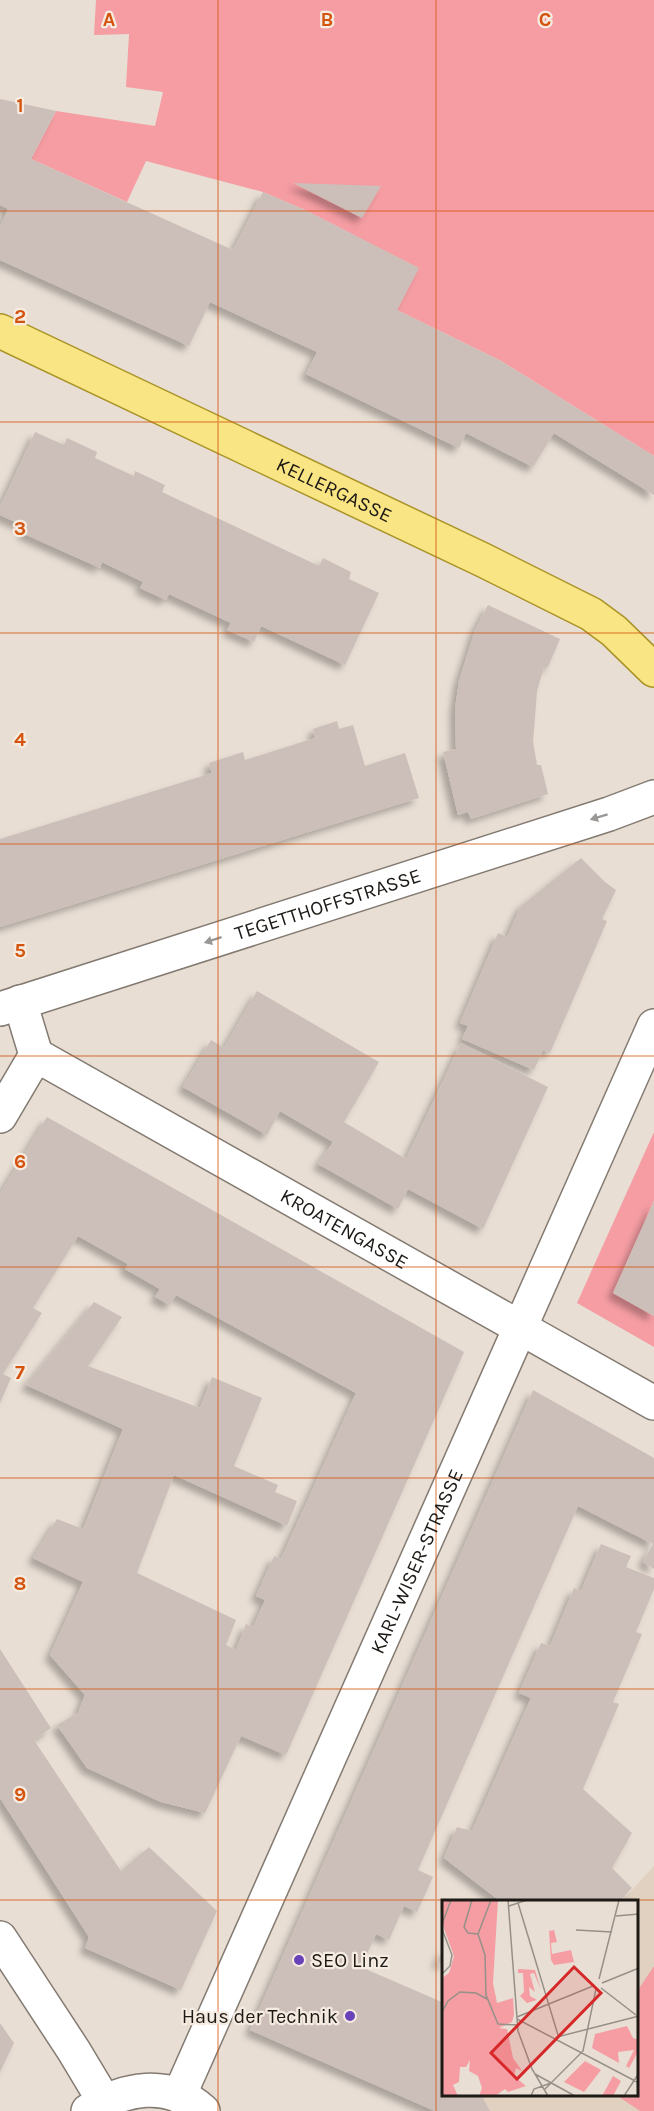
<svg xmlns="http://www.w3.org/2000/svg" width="654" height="2111" viewBox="0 0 654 2111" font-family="Karla,sans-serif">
  <defs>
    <filter id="shadow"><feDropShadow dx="-5.5" dy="5.5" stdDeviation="3" flood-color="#0004"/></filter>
  </defs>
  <rect width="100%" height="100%" fill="#e8ded4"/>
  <path fill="#e0d1c1" d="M654 1866V2111H477L485 2095 638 2094V1901H622Z"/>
  <g fill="#f59da3">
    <path d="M96 0H654V456L501 361 397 310 418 268 307 211 263 192 146 161 127 202 31 159 56 111 155 126 163 92 126 87 129 34 94 35Z"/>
    <path d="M654 1132V1201L613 1293 654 1316V1347L577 1303Z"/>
    <path d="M654 1966V2111H640L616 2095 638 2094V1990Z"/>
  </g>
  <g fill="#ccbfb9" filter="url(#shadow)">
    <path d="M0 99 56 111 31 159 233 250 263 192 307 211 419 268 397 310 501 361 654 456V495L554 433 533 467 466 433 459 448 306 374 317 352 210 302 189 346 0 260V227L8 209 0 205Z"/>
    <path d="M293 183 381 186 362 218Z"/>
    <path d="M35 432 64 445 67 438 97 452 95 458 134 476 135 471 165 485 162 492 319 566 323 558 351 572 349 579 379 593 345 665 261 626 254 642 227 630 231 623 169 594 166 600 140 588 143 582 102 562 100 568 22 533 26 527 0 515V507Z"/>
    <path d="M488 605 560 639 548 667H544L537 691 535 718 533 741 537 765H541L548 794 471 819 468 812 458 815 443 752 456 749 455 709 459 681 475 630Z"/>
    <path d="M337 721 339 729 353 725 365 766 405 753 419 798 0 927V839L212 773 209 763 243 752 245 760 315 738 313 729Z"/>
    <path d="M581 858 605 882 616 890 602 919 607 921 550 1053 543 1050 534 1070 462 1039 468 1026 460 1023 498 933 507 937 521 906Z"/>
    <path d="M257 991 379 1062 344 1122 406 1159 461 1043 548 1087 483 1229 408 1189 398 1209 318 1164 333 1142 280 1111 267 1135 183 1087 211 1040 224 1048Z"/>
    <path d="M47 1117 464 1352 286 1755 241 1736 205 1813 161 1802 87 1768 57 1725 78 1713 85 1695 50 1655 83 1582 33 1558 57 1519 83 1529 123 1429 26 1385 94 1302 122 1317 88 1366 200 1408 212 1377 262 1398 234 1466 278 1485 275 1492 297 1501 287 1526 174 1475 137 1573 236 1620 226 1645 236 1650 246 1624 253 1627 265 1600 256 1596 274 1556 281 1559 356 1393 176 1295 170 1305 155 1297 160 1289 125 1269 128 1264 78 1236 33 1308 42 1313 3 1374 11 1378 0 1403V1194Z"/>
    <path d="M654 1201V1316L613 1293Z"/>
    <path d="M533 1390 654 1458V1569L643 1562 653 1544 578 1506 418 1870 433 1877 417 1912 404 1906 389 1940 376 1934 361 1967 444 2003V2094H485L483 2098 490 2111H435L250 2030Z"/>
    <path d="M601 1544 631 1556 626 1567 654 1578V1589L636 1632 642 1634 613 1702 619 1704 583 1789 632 1833 612 1868 632 1888 620 1901H500L444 1858 457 1827 472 1831 531 1698 519 1693 541 1643 550 1646 574 1588 581 1591Z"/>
    <path d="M0 1649 51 1728 34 1740 121 1871 149 1847 217 1911 181 1990 85 1948 89 1937 0 1798Z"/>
    <path d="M444 1946V1965L437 1962Z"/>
    <path d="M0 2023 14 2043 0 2072Z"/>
  </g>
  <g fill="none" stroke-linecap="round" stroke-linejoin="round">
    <g stroke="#837a71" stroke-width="36">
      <g id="street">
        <path id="s1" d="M0 1009 609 814 654 797"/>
        <path id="s2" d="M36 1055 654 1403"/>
        <path d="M0 1116 36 1055 20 1002"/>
        <path id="s3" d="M179 2096 654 1026"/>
      </g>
    </g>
    <g stroke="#837a71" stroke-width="36">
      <g id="secondary">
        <path d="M0 1938 74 2051 104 2101"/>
        <path d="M88 2111C124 2088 168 2079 203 2111"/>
      </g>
    </g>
    <g stroke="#a99327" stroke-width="36">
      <g id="primary">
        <path id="s4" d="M0 331 483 560 591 614 614 631 654 670"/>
      </g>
    </g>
    <use href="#street" stroke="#fff" stroke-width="33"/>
    <use href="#secondary" stroke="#fff" stroke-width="33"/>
    <use href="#primary" stroke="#f9e583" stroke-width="33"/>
  </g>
  <defs><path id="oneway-solid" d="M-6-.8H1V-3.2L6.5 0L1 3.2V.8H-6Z" transform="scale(1.5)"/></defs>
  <g fill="#999896">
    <use href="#oneway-solid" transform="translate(599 817) rotate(163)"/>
    <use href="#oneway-solid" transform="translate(213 940) rotate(162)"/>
  </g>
  <path fill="none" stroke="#d4530d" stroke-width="1.5" stroke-opacity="0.55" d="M218 0V2111M436 0V2111M0 211H654M0 422H654M0 633H654M0 844H654M0 1056H654M0 1267H654M0 1478H654M0 1689H654M0 1900H654"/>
  <g fill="#6942ba" stroke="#f5ebe1" stroke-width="2">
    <circle cx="299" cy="1960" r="6"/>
    <circle cx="350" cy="2016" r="6"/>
  </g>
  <g text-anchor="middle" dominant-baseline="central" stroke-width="4.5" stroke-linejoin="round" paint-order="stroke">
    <g font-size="20" fill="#1d1a16" stroke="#f5ebe1">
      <text stroke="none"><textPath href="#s4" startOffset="370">KELLERGASSE</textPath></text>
      <text stroke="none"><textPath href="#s1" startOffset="344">TEGETTHOFFSTRASSE</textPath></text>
      <text stroke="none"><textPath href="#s2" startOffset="354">KROATENGASSE</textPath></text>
      <text stroke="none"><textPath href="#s3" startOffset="585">KARL-WISER-STRASSE</textPath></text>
    </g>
    <g font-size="20" fill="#1d1a16" stroke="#f5ebe1" text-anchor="start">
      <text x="311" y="1960">SEO Linz</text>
      <text x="338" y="2016" text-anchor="end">Haus der Technik</text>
    </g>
  </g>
  <g transform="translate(442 1900)">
    <rect width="196" height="196" fill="#e8ded4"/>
    <path d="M0 0H56L51 83 55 103 71 98 72 115 70 122 57 128 65 129 71 158 80 171 74 168 72 176 84 186 66 192 63 189 53 196H37L40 188 36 176 27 171 28 160 24 167H18L17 182 11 185 16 196H0V78L7 73 12 56 0 23ZM112 30 115 42 109 43 110 54 129 50 132 62 112 65 109 60 107 31ZM76 69 93 70 99 90 92 73 88 74 93 92 87 87 88 96 95 100 85 103 78 96 82 92 81 73H76ZM185 126 191 138 197 140 196 152 187 168 184 166 192 150 176 152 177 163 150 148 153 134ZM143 161 159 170 142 192 122 182ZM171 176 179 181 171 196H160Z" fill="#f59da3"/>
    <path fill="none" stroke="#979088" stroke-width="1.5" d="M30 0 22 27 26 33 36 34M49 0 36 34 43 55 44 95 56 124 75 125M66 0 76 131 90 169 106 196M76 3 116 135M67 6 85 0M174 16 197 14M0 24 9 0M0 29 10 55 8 66 0 74M134 30 170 32M157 79 177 0M160 83 197 68M159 88 194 115M0 112 6 101 18 92 34 93 45 99M75 117 151 86M75 119 197 183M115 137 197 116M93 174 133 196M102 190 141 151 154 89M89 196 92 189 109 183M182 196 197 173"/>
    <path fill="#d62828" fill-opacity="0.15" stroke="#d62828" stroke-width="3" d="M132 67 159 93 75 179 49 153Z"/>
    <rect width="196" height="196" fill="none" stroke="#1d1a16" stroke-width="3"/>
  </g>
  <g font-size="20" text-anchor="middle" font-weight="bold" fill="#d4530d" stroke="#f5ebe1" stroke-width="4.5" stroke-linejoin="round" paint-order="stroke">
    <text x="109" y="26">A</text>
    <text x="327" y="26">B</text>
    <text x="545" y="26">C</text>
    <text x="20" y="112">1</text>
    <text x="20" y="323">2</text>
    <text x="20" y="535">3</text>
    <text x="20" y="746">4</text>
    <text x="20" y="957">5</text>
    <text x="20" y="1168">6</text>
    <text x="20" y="1379">7</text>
    <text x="20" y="1590">8</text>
    <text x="20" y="1801">9</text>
  </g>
</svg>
